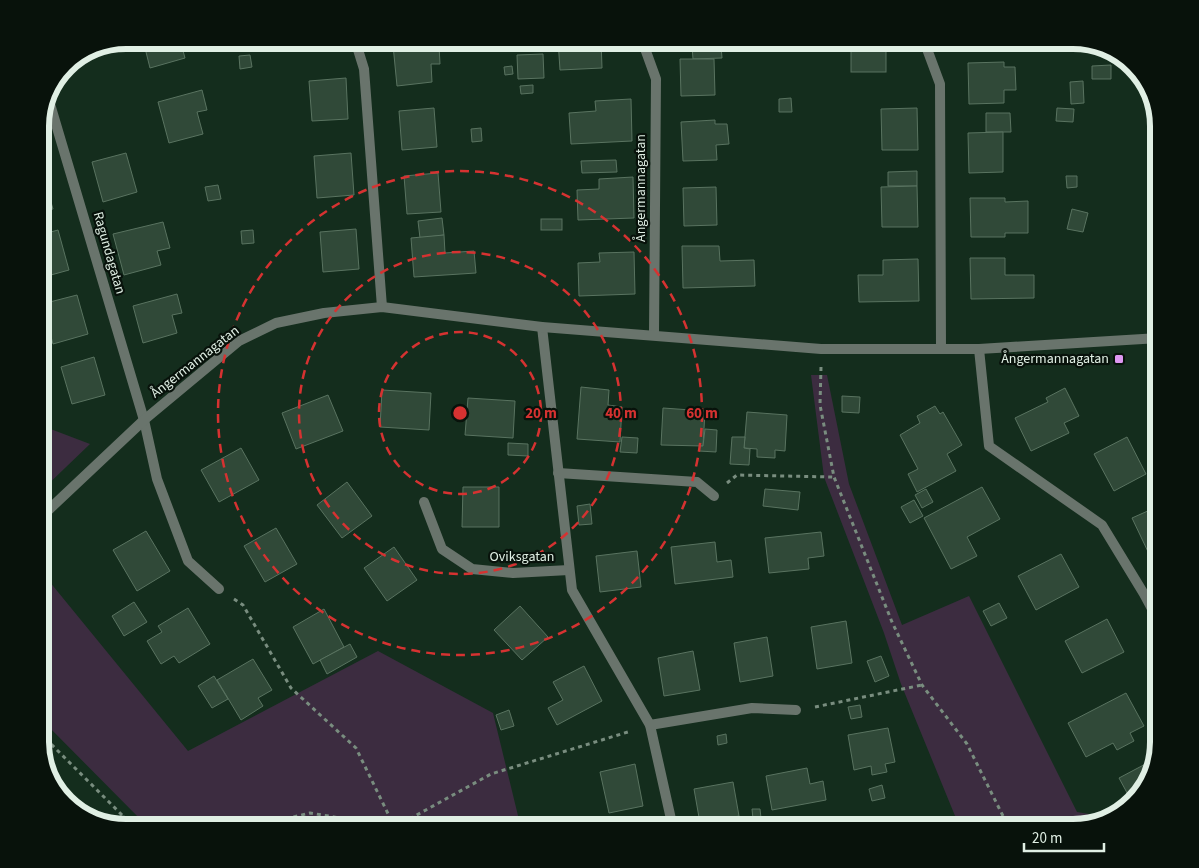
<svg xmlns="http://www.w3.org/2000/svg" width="1199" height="868" viewBox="0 0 1199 868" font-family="'Source Sans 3',sans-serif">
  <rect width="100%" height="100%" fill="#142d1d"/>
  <g fill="#3c2c40">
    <path d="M811 375H827L849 484 902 625 969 596 1077 812 1113 818 1111 819 1073 828H960L901 684 884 633 824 477Z"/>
    <path d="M40 425 90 444 40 492Z"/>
    <path d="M40 570 188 751 378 651 493 713 521 828H149L40 718Z"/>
  </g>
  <g fill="#304938" stroke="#597360">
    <path d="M143 40H180L185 58 150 68Z"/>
    <path d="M275 40H312V46L276 49Z"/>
    <path d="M558 40H601L602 68 560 70Z"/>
    <rect x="851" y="40" width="35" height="32"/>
    <path d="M429 42V47L439 46 440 64H431L432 82 397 86 393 45Z"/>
    <path d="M692 46H721L722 58 693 59Z"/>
    <path d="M543 54 544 78 518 79 517 55Z"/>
    <path d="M250 55 252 67 240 69 239 56Z"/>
    <path d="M680 59H714L715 95 681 96Z"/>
    <path d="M1004 62V67H1015L1016 90H1004V103L969 104 968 63Z"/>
    <path d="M1111 65V79H1092V66Z"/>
    <path d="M512 66 513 74 505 75 504 67Z"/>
    <path d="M346 78 348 119 312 121 309 81Z"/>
    <path d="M1083 81 1084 103 1071 104 1070 82Z"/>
    <path d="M533 85V93L521 94 520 86Z"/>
    <path d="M202 90 207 110 197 112 203 134 169 143 158 102Z"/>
    <path d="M791 98 792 112H779V99Z"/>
    <path d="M631 99 632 141 571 144 569 113 596 111 595 101Z"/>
    <path d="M434 108 437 147 402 150 399 111Z"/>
    <path d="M917 108 918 150H882L881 109Z"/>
    <path d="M1057 108 1074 109 1073 122 1056 121Z"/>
    <path d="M986 113H1010L1011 132H986Z"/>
    <path d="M715 120V124H727L729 144 716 145 717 160 683 161 681 122Z"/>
    <path d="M481 128 482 141 472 142 471 129Z"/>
    <path d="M1003 132V172L969 173 968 133Z"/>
    <path d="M126 153 137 192 103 202 92 162Z"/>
    <path d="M351 153 354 195 317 198 314 156Z"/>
    <path d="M616 160 617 172 582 173 581 161Z"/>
    <path d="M40 165 53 209 40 212Z"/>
    <path d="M917 171V186H888V172Z"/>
    <path d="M438 173 441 212 407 214 404 176Z"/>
    <path d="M1066 176H1077V187L1067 188Z"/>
    <path d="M633 177 634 218 578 220 577 190 599 189V179Z"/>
    <path d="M218 185 221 199 208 201 205 187Z"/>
    <path d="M917 186 918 227H882L881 187Z"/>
    <path d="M716 187 717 225 684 226 683 188Z"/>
    <path d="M970 198H1005V202L1028 201V233H1005V237H971Z"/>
    <path d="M1072 209 1088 213 1083 232 1067 229Z"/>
    <rect x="1153" y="214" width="6" height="15"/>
    <path d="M442 218 444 235 420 238 418 221Z"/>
    <rect x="541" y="219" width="21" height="11"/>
    <path d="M163 222 170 248 157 251 161 265 124 275 113 234Z"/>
    <path d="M356 229 359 269 323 272 320 232Z"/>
    <path d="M58 230 69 270 40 278V235Z"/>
    <path d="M253 230 254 243 242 244 241 231Z"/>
    <path d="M444 235 445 253 474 251 476 273 414 277 411 238Z"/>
    <path d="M682 246H719L720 261 754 260 755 286 683 288Z"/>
    <path d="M634 252 635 294 579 296 578 263 600 262 599 253Z"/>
    <path d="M970 258H1005V275H1034V298L971 299Z"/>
    <path d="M918 259 919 301 859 302 858 275H883V260Z"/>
    <path d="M177 294 182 313 172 315 177 333 143 343 133 306Z"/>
    <path d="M77 295 88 334 53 344 42 304Z"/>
    <path d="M94 357 105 395 72 404 61 367Z"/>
    <path d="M581 387 609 390 608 405 622 407 620 442 577 439Z"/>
    <path d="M1065 388 1079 416 1064 423 1069 433 1031 451 1015 418 1048 402 1046 398Z"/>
    <path d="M382 390 431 393 429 430 380 427Z"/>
    <path d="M328 395 343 431 296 449 282 413Z"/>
    <path d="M842 396 860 397 859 413 842 412Z"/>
    <path d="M468 398 515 401 513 438 465 435Z"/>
    <path d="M935 406 940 414 943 412 962 445 947 454 956 471 917 492 908 474 918 469 900 435 920 423 917 416Z"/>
    <path d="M663 408 705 411 703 446 661 445Z"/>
    <path d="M747 412 787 415 785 451 775 450V458L757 457V449L744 448Z"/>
    <path d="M705 429 717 430 716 452 699 451 700 446H703Z"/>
    <path d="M622 437 638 438 637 453 620 452Z"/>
    <path d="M732 437H745L744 448 750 449 749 465 730 464Z"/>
    <path d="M1127 437 1146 474 1114 491 1094 454Z"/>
    <path d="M508 443 528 444V456L508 455Z"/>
    <path d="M241 448 259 480 219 502 201 470Z"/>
    <path d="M347 482 372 516 342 538 317 505Z"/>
    <path d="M463 487H499V527H462Z"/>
    <path d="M982 487 1000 519 967 537 977 556 951 569 924 518Z"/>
    <path d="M765 489 800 492 798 510 763 506Z"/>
    <path d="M926 489 933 502 922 508 915 495Z"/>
    <path d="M914 500 923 516 910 523 901 507Z"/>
    <path d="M590 504 592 524 579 525 577 506Z"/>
    <path d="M1159 506V553L1151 558 1132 518Z"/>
    <path d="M276 528 297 564 265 582 244 546Z"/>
    <path d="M146 531 170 571 137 591 113 550Z"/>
    <path d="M821 532 824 556 808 558 809 569 769 573 765 538Z"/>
    <path d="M715 542 717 562 731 560 733 577 675 584 671 547Z"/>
    <path d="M394 547 417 580 387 601 364 568Z"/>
    <path d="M637 551 641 587 600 592 596 556Z"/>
    <path d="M1061 554 1079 587 1036 610 1018 576Z"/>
    <path d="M134 602 147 622 124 636 112 616Z"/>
    <path d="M999 603 1007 618 991 626 983 611Z"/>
    <path d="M520 606 548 637 522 660 494 630Z"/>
    <path d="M188 608 210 644 179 663 174 656 161 664 147 641 162 632 158 626Z"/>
    <path d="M324 609 344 647 313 664 293 627Z"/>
    <path d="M1107 619 1124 652 1082 673 1065 641Z"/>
    <path d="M846 621 852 663 817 669 811 627Z"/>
    <path d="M767 637 773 676 740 682 734 643Z"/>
    <path d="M350 644 357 657 327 674 320 660Z"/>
    <path d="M693 651 700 690 664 696 658 658Z"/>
    <path d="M881 656 889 676 875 682 867 661Z"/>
    <path d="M253 659 272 690 258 698 263 706 241 720 217 680Z"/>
    <path d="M584 666 602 701 557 725 548 708 563 700 553 682Z"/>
    <path d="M214 676 228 699 212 708 198 686Z"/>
    <path d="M1126 693 1144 726 1130 733 1134 741 1117 750 1113 743 1086 757 1068 723Z"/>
    <path d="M860 705 862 717 851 719 848 707Z"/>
    <path d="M509 710 514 726 501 730 496 715Z"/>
    <path d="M888 728 895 762 885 764 887 772 872 775 871 766 854 770 848 735Z"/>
    <path d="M726 734 727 743 718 745 717 736Z"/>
    <path d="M1153 760 1141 794 1132 802 1119 778Z"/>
    <path d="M635 764 643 806 609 813 600 772Z"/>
    <path d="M807 768 810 784 823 781 826 800 772 810 766 776Z"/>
    <path d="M733 782 739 816 700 823 694 789Z"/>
    <path d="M882 785 885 798 872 801 869 789Z"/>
    <path d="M752 809H760L761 818 753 819Z"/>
  </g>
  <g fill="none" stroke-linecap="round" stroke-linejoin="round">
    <g stroke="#798d7f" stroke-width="3" stroke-dasharray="4 4" stroke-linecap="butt">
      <path d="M821 367 820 405 834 477 892 622 922 685 967 744 1009 828"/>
      <path d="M727 483 737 475 834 477"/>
      <path d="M234 599 243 605 291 688 356 748 395 828"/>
      <path d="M815 707 922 685"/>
      <path d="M40 733 135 828"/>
      <path d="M264 828 272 822 310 813 395 827 491 774 631 731"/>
    </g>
    <g stroke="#69746c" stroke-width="10">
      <path d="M355 40 364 69 382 307"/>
      <path d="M643 43 656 79 654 335"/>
      <path d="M927 49 940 84 941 347"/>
      <path d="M47 94 144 420 157 479 188 561 219 589"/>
      <path d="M542 327 572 590 650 725 673 828"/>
      <path d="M979 349 989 446 1102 525 1144 594 1159 622"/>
      <path d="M558 473 697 482 714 496"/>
      <path d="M424 502 442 549 472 569 513 573 569 570"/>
      <path d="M40 518 144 420 239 341 276 323 324 313 382 307 542 327 821 349H979L1159 338"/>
      <path d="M650 725 752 708 796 710"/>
    </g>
  </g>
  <g fill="none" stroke="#d63231" stroke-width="2.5" stroke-dasharray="9 6">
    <circle cx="460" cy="413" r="81"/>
    <circle cx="460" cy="413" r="161"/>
    <circle cx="460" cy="413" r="242"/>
  </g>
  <rect fill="#de98f2" stroke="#08120b" stroke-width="2" x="1114" y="354" width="10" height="10" rx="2.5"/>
  <g text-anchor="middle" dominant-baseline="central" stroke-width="4.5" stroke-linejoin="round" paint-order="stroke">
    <g font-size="14" fill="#e0efe4" stroke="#08120b">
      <text transform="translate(641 188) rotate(-90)">Ångermannagatan</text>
      <text transform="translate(109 253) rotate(74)">Ragundagatan</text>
      <text transform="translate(195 362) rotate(-38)">Ångermannagatan</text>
      <text x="522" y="557">Oviksgatan</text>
    </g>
    <g font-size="14" fill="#e0efe4" stroke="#08120b" text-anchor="end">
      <text x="1109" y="359">Ångermannagatan</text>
    </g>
  </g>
  <path d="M0 0H1199V868H0ZM126 49H1073A77 77 0 0 1 1150 126V742A77 77 0 0 1 1073 819H126A77 77 0 0 1 49 742V126A77 77 0 0 1 126 49Z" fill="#08120b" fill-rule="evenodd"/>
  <path fill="none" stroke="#e0efe4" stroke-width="6" d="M126 49H1073A77 77 0 0 1 1150 126V742A77 77 0 0 1 1073 819H126A77 77 0 0 1 49 742V126A77 77 0 0 1 126 49Z"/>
  <circle cx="460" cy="413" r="8" fill="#d63231" stroke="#08120b" stroke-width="2.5"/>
  <g font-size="15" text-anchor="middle" font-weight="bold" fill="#d63231" stroke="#08120b" stroke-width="4.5" stroke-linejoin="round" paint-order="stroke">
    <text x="541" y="418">20 m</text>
    <text x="621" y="418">40 m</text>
    <text x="702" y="418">60 m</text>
  </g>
  <path d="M1024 843v8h80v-8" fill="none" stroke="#e0efe4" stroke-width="2.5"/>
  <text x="1032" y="843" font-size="15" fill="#e0efe4" stroke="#08120b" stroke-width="4" paint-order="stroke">20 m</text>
</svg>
